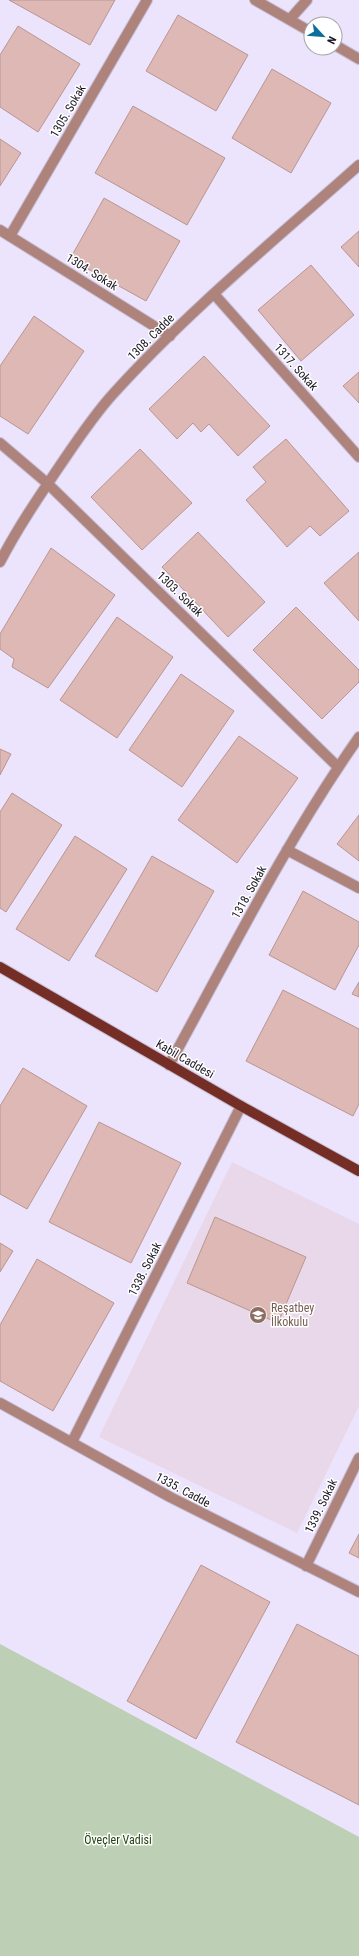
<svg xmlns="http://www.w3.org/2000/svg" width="359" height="1956" viewBox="0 0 359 1956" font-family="'Roboto Condensed',sans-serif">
  <rect width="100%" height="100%" fill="#ece3fc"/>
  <path fill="#e9d8ea" d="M232 1162 359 1224V1406L297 1533 99 1437Z"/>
  <path fill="#bdcfb4" d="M0 1644 359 1837V1956H0Z"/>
  <g fill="#ddb8b4" stroke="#b99692">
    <path d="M9 0H115L90 45Z"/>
    <path d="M178 15 248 55 216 111 146 71Z"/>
    <path d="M18 26 80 64 38 132 0 107V55Z"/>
    <path d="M272 69 331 103 291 173 232 138Z"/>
    <path d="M133 106 225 158 187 225 95 173Z"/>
    <path d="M0 139 21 153 0 186Z"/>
    <path d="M104 198 180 241 146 301 70 259Z"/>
    <path d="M359 231V267L341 247Z"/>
    <path d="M311 265 354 315 301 361 258 310Z"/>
    <path d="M34 316 84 351 28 434 0 416V366Z"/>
    <path d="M204 356 270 426 238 456 209 424 201 432 193 423 177 439 149 409Z"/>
    <path d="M359 372V403L343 386Z"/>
    <path d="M286 439 349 511 320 536 310 526 287 547 246 500 266 482 253 467Z"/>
    <path d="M140 449 192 503 142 550 91 497Z"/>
    <path d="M198 532 265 602 228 637 162 567Z"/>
    <path d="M51 548 115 595 48 688 12 667 14 659 0 649V634Z"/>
    <path d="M359 552V621L324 583Z"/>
    <path d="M296 607 359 670V682L322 719 253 650Z"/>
    <path d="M117 617 173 657 117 738 60 700Z"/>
    <path d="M181 674 234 711 182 787 129 750Z"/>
    <path d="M239 736 298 778 237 863 178 820Z"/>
    <path d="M0 749 11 754 0 775Z"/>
    <path d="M12 793 62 825 6 912 0 908V812Z"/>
    <path d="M359 815V861L337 844Z"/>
    <path d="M75 836 127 869 69 961 16 929Z"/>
    <path d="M152 856 214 891 157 992 95 956Z"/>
    <path d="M303 891 359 922V945L335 990 269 955Z"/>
    <path d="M359 982V997L352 994Z"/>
    <path d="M283 990 359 1029V1104L353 1116 246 1061Z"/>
    <path d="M23 1068 87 1106 27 1209 0 1194V1106Z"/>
    <path d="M99 1122 181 1163 131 1263 49 1222Z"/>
    <path d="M215 1217 306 1257 278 1323 187 1283Z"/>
    <path d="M0 1243 13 1251 0 1272Z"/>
    <path d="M37 1259 114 1303 53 1411 0 1381V1325Z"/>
    <path d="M359 1534V1558L349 1553Z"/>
    <path d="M201 1565 270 1602 196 1739 127 1701Z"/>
    <path d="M297 1624 359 1656V1805L236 1742Z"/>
  </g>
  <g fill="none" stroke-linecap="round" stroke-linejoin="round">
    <g stroke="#c6bed5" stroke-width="12">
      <g id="minor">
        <path d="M255 0 311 32"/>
        <path d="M290 19 307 0"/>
        <path d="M335 45 359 59"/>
        <path d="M0 230 170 336"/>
        <path d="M10 236 147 0"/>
        <path d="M214 294 359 457"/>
        <path d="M0 443 47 483 338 767"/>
        <path d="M0 562C17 529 38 498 59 467 76 442 93 416 113 394 188 311 276 239 359 165"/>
        <path d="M287 850 359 888"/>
        <path d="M169 1065C230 954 286 841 359 737"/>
        <path d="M0 1403 170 1497 359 1592"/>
        <path d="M72 1442 241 1106"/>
        <path d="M306 1566 359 1458"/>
      </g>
    </g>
    <g stroke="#c6bed5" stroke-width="12">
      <path id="major" d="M0 967 241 1106 359 1171"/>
    </g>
    <use href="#minor" stroke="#ae837c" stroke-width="10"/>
    <use href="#major" stroke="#752e25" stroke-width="10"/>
  </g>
  <defs>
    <g id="school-disc" transform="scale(0.9)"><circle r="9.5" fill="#8d6e63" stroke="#fff"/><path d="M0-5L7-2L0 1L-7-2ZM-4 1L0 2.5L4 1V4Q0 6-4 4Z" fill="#fff"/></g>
  </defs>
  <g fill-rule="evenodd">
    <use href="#school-disc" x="258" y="1315"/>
  </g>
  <g text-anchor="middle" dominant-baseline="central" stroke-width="3" stroke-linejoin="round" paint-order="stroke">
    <g font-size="12" fill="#1a1621" stroke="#fff">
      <text transform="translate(68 111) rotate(-60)">1305. Sokak</text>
      <text transform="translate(92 272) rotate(32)">1304. Sokak</text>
      <text transform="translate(151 337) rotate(-45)">1308. Cadde</text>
      <text transform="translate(296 367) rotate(48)">1317. Sokak</text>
      <text transform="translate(180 594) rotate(44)">1303. Sokak</text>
      <text transform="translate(249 892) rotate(-61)">1318. Sokak</text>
      <text transform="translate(185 1059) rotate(30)">Kabil Caddesi</text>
      <text transform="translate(145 1269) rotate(-63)">1338. Sokak</text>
      <text transform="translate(183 1490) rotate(28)">1335. Cadde</text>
      <text transform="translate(321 1506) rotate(-64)">1339. Sokak</text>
    </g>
    <g font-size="12" fill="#785e54" stroke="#fff" text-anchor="start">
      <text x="271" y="1308">Reşatbey<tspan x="271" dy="14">İlkokulu</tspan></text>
    </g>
    <g font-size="12" fill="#23450e" stroke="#fff">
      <text x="118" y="1840">Öveçler Vadisi</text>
    </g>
  </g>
  <g transform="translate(323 36) rotate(116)"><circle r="19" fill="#ffffff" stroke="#a3a2a6"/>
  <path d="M0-3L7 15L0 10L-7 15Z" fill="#0d6e9c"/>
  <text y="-6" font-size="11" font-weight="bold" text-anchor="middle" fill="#1a1621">N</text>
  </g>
</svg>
